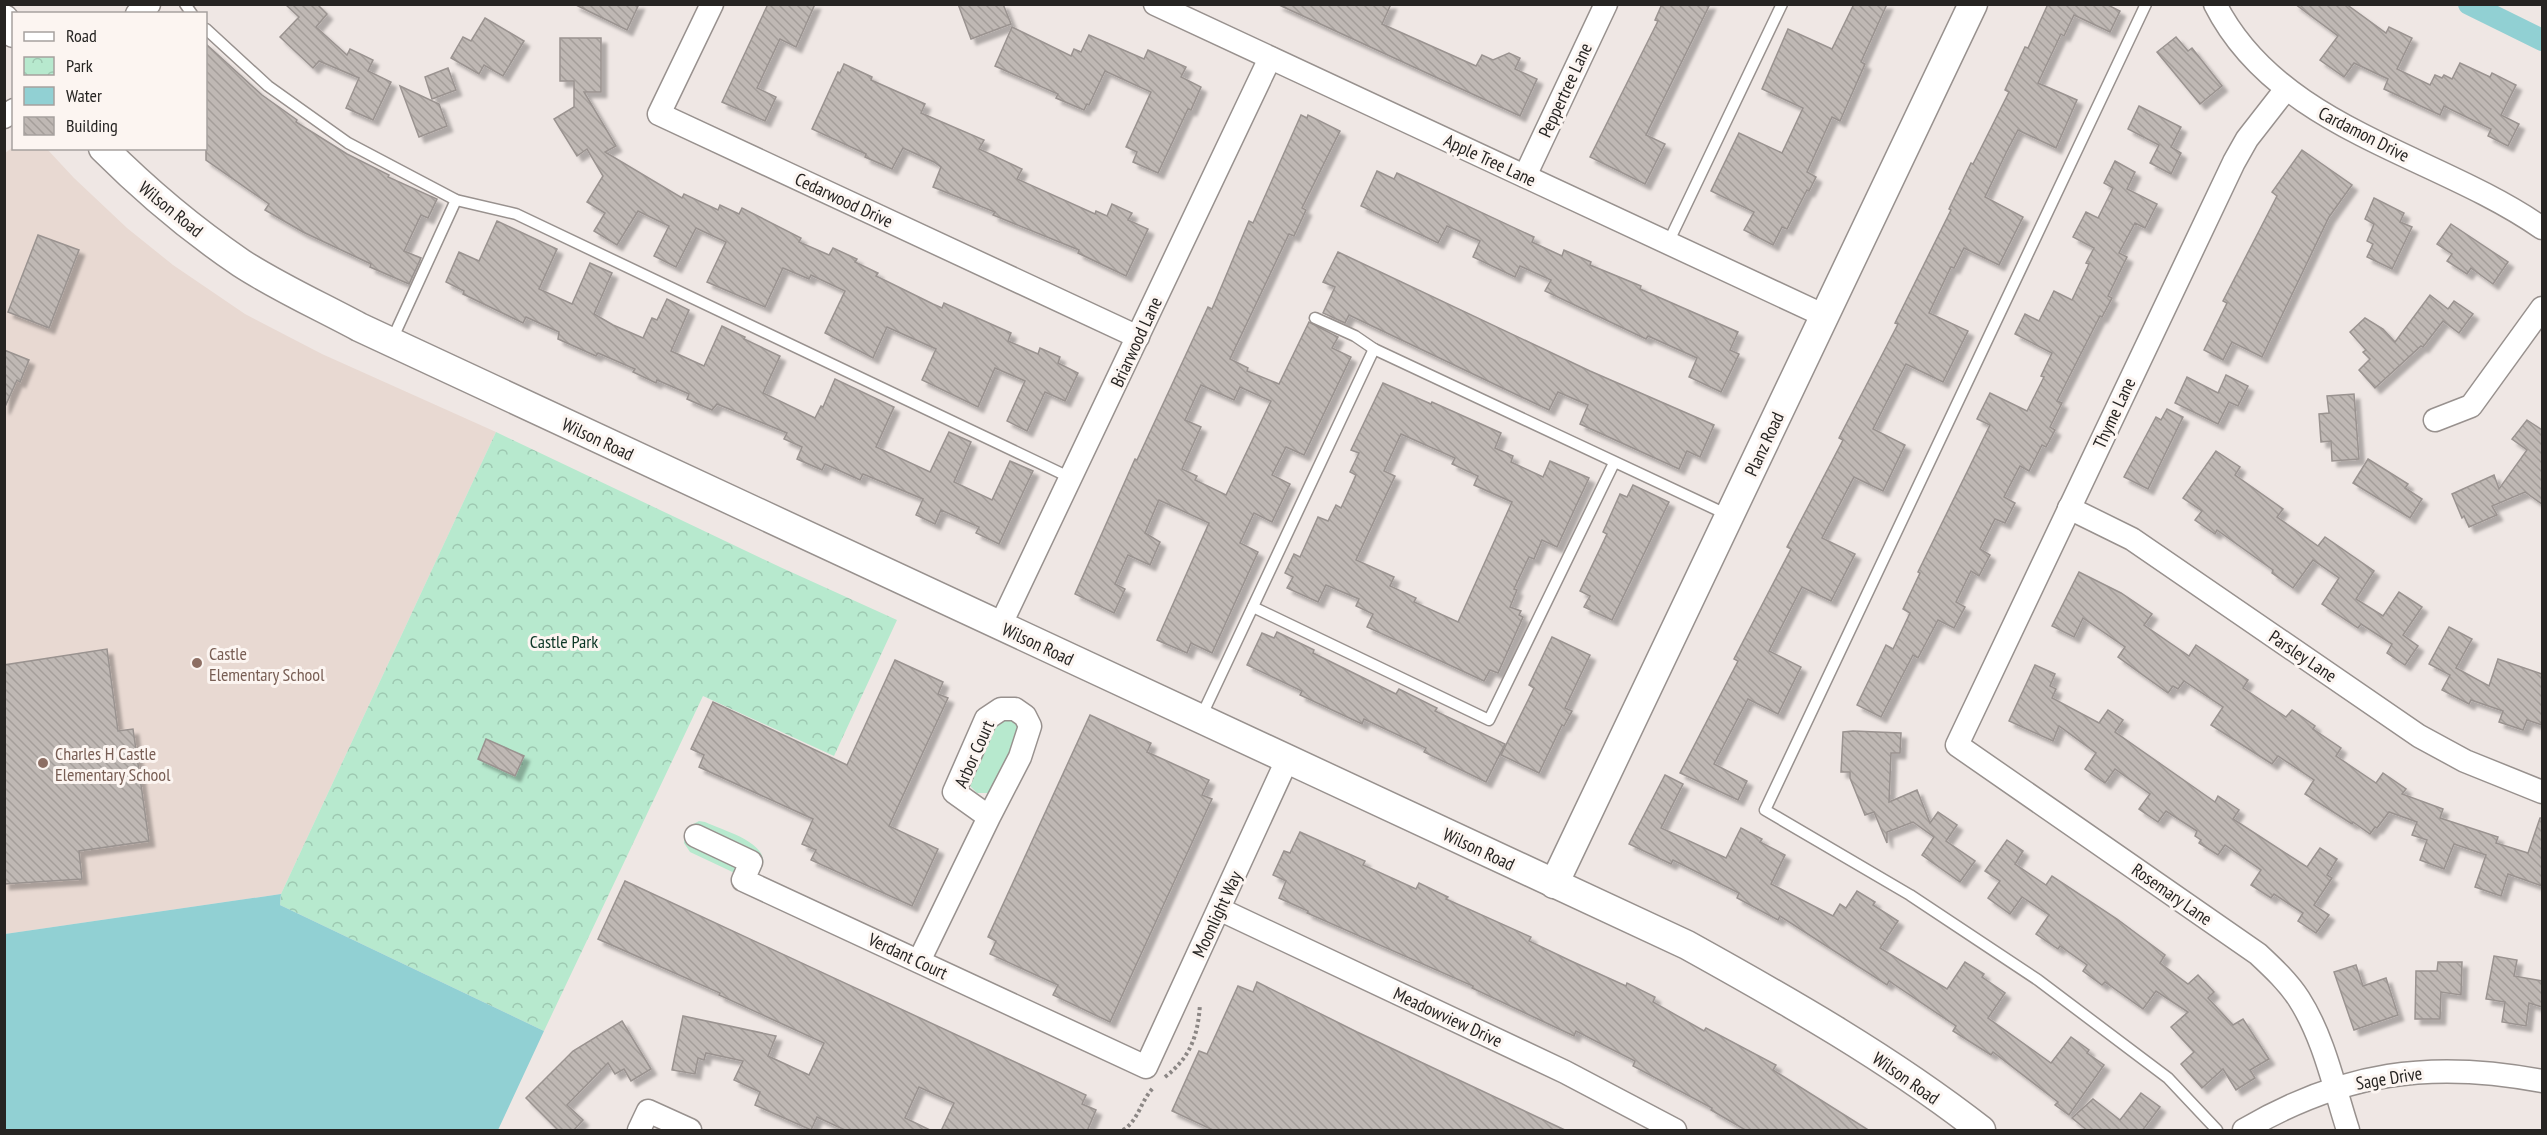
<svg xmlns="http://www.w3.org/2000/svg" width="2547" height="1135" viewBox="0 0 2547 1135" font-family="'PT Sans Narrow',sans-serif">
  <defs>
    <pattern id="park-crowns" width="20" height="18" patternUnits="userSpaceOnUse" patternTransform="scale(1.5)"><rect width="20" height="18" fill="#b7e9ce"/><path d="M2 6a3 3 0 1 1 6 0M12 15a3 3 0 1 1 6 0" fill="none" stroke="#9dc8b1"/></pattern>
    <pattern id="building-back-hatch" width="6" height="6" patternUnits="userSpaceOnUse" patternTransform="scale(1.5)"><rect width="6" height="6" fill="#bfb8b4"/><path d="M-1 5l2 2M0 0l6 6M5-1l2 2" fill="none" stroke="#a49e9a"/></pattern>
    <filter id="shadow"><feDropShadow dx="5.5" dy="5.5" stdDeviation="1.5" flood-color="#0004"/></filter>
  </defs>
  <rect width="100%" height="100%" fill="#efe7e4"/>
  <path fill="#e8d9d2" d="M13 147 47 149 74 178 127 228 173 265 245 314 322 354 496 432 281 894 5 934 4 154Z"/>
  <g fill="#b7e9ce">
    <path d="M1007 709 1024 728 990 793H977L968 784 992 718Z"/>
    <path d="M699 821 705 822C724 831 779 845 759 873L741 876 690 852 684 843 685 832 688 827Z"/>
  </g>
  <path fill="url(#park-crowns)" d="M496 432 780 567 897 620 834 756 703 696 544 1031 280 905 281 894Z"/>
  <path fill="#91d0d3" d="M281 894 280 905 544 1031 498 1130H5V934Z"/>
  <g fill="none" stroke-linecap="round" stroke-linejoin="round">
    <path stroke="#91d0d3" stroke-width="22" d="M2469 4 2542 40"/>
  </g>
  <g fill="url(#building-back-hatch)" stroke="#9a9390" stroke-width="1.5" fill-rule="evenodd" filter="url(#shadow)">
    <path d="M285 4H317L327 14 316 27 347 55 350 49 373 60 368 71 391 82 373 120 346 108 359 78 319 61 313 68 280 37 299 17Z"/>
    <path d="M574 4H639L627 30Z"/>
    <path d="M768 4H815L796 47 780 39 757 88 776 97 765 121 722 102Z"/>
    <path d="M958 4H1003L1011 24 971 39Z"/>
    <path d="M1277 4H1391L1382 24 1476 66 1482 55 1493 60 1509 53 1520 58 1515 69 1537 79 1520 116Z"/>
    <path d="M1662 4H1710L1646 135 1665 144 1645 184 1590 157 1658 21 1655 20Z"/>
    <path d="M1854 4H1887L1861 62 1865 64 1840 121 1832 117 1807 172 1816 177 1809 191 1807 190 1787 229 1782 227 1773 245 1744 230 1754 212 1711 191 1739 133 1782 153 1803 108 1762 89 1788 29 1832 49Z"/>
    <path d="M2048 4H2106L2120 11 2110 32 2074 15 2064 36 2061 34 2038 83 2077 100 2056 148 2018 130 2007 151 1985 197 2023 217 1999 265 1964 248 1954 268 1951 267 1929 313 1968 331 1943 382 1906 364 1873 429 1905 445 1883 491 1854 477 1822 538 1855 554 1831 601 1802 587 1769 651 1801 667 1778 714 1748 699 1714 764 1747 781 1738 800 1680 773 1738 661 1734 659 1791 549 1787 547 1843 440 1839 438 1898 324 1895 323 1951 210 1949 209 1971 163 1973 164 2009 92 2005 90 2025 47 2028 48Z"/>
    <path d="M2295 4H2346L2386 33 2389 27 2412 38 2397 69 2430 85 2435 75 2442 78 2444 75 2452 79 2460 63 2490 77 2492 73 2516 85 2501 115 2519 124 2508 146 2488 136 2491 129 2444 106 2440 115 2384 89 2388 79 2354 63 2344 77 2320 60 2338 36Z"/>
    <path d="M485 18 524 41 503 76 484 65 479 74 451 58 463 37 471 41Z"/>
    <path d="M1012 27 1071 56 1074 49 1081 52 1089 35 1144 59 1148 50 1186 67 1181 77 1201 87 1191 110 1188 109 1158 173 1133 162 1137 152 1126 147 1151 92 1105 71 1089 105 1087 104 1084 110 1056 98 1058 94 995 66Z"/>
    <path d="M2176 37 2188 51 2192 48 2222 86 2200 104 2157 52Z"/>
    <path d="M560 38H601V92H584L616 146 605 152 682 198 684 194 718 210 720 205 739 214 742 208 801 238 799 242 829 255 833 248 857 259 855 262 878 273 876 276 933 304 942 308 944 303 1011 333 1008 341 1038 354 1040 348 1060 357 1058 363 1078 373 1065 401 1045 392 1027 431 1007 421 1025 381 995 368 978 407 922 380 936 349 887 327 873 358 825 333 845 291 811 275 809 279 783 268 765 307 707 282 726 242 696 228 676 267 654 256 669 226 638 211 617 245 594 231 605 213 587 202 603 176 587 149 577 156 554 119 574 107V81H560Z"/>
    <path d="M206 44 262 95 297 120 296 122 347 154 389 175 388 177 437 199 428 218 421 215 404 251 421 258 409 284 370 267 371 264 303 232 265 210 269 204 206 160Z"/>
    <path d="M844 64 872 77 871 80 925 104 921 113 984 140 979 149 1022 169 1017 179 1095 214 1096 211 1107 216 1112 204 1132 213 1128 220 1148 229 1126 276 1078 253 1079 250 993 215 995 212 933 187 941 167 934 162 903 148 892 169 865 157 866 154 812 129 838 72 840 73Z"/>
    <path d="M448 68 456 90 432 99 425 77Z"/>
    <path d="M400 86 439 104 447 126 419 137Z"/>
    <path d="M2139 106 2181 127 2171 147 2181 153 2171 174 2150 163 2159 145 2128 129Z"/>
    <path d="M1301 115 1307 118 1308 115 1340 131 1302 208 1306 210 1294 236 1289 234 1230 359 1248 368 1247 371 1279 384 1309 322 1338 337 1332 348 1351 357 1304 455 1286 447 1272 475 1290 484 1272 522 1254 513 1240 543 1258 552 1212 653 1191 643 1187 653 1157 640 1209 523 1159 500 1145 533 1160 542 1150 565 1128 555 1115 584 1125 589 1114 613 1075 594 1135 459 1137 460 1208 307 1212 309 1249 221 1253 223ZM1201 385 1234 400 1240 387 1271 401 1226 495 1195 480 1197 476 1182 469 1201 427 1185 420Z"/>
    <path d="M2302 150 2352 185 2329 217 2262 357 2232 342 2223 360 2204 350 2227 303 2223 301 2277 196 2272 192Z"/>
    <path d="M2115 161 2135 172 2127 189 2157 204 2145 228 2135 223 2119 253 2127 257 2108 296 2112 298 2102 317 2100 316 2057 401 2062 403 2050 427 2055 430 2046 447 2042 445 2029 471 2020 466 2004 497 2015 503 2005 523 1995 519 1980 549 1990 555 1979 576 1971 571 1956 602 1965 607 1954 628 1938 620 1918 658 1913 655 1881 717 1857 705 1886 645 1893 649 1910 613 1903 609 1920 573 1918 572 1990 425 1977 419 1990 393 2027 411 2044 377 2041 376 2052 353 2015 334 2025 314 2039 321 2054 291 2072 300 2089 264 2086 263 2094 248 2073 237 2086 212 2098 218 2113 188 2104 183Z"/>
    <path d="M1377 171 1394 179 1397 173 1534 237 1532 242 1562 256 1564 250 1591 262 1590 265 1641 286 1640 289 1738 332 1730 350 1739 354 1721 392 1689 377 1697 358 1648 336 1646 339 1545 291 1551 280 1520 266 1515 277 1473 257 1480 241 1447 226 1438 243 1361 206Z"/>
    <path d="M2374 198 2404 213 2400 222 2412 227 2392 269 2367 257 2373 244 2367 241 2374 224 2365 219Z"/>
    <path d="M497 221 557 249 539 289 572 304 590 263 612 273 594 314 613 325 643 338 652 318 657 320 667 299 689 310 671 351 704 366 722 326 745 337 744 339 780 356 763 393 815 418 821 406 823 407 835 379 894 407 876 447 930 472 949 432 971 442 954 482 992 500 1010 461 1033 471 999 544 976 533 979 527 941 510 935 524 916 515 923 499 863 474 860 480 825 464 822 470 797 459 802 447 784 439 787 433 717 404 712 410 687 399 689 394 657 380 656 383 633 372 635 369 598 353 596 356 558 339 559 332 526 317 523 323 463 294 464 291 446 282 459 252 479 261Z"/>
    <path d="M2451 224 2508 262 2493 284 2471 268 2467 274 2447 261 2452 254 2437 244Z"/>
    <path d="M38 235 79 250 49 328 8 312Z"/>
    <path d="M1338 252 1590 371 1714 425 1700 457 1687 451 1679 469 1580 424 1588 405 1558 392 1549 410 1349 315 1345 323 1323 313 1335 287 1323 282Z"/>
    <path d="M2430 295 2448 309 2454 301 2473 314 2459 333 2443 321 2423 347 2421 346 2375 388 2359 370 2370 359 2363 352 2366 350 2350 332 2365 318 2383 329 2395 342Z"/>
    <path d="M4 350 29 360 20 382 17 380 4 409Z"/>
    <path d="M2226 375 2248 386 2238 406 2229 402 2218 424 2175 403 2187 377 2218 393Z"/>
    <path d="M1383 383 1431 404 1432 402 1501 433 1495 448 1513 456 1511 462 1543 477 1550 461 1589 478 1557 547 1542 540 1534 559 1529 557 1514 589 1517 590 1510 607 1521 611 1519 615 1523 617 1498 673 1490 670 1484 681 1367 627 1373 614 1356 606 1359 599 1326 585 1318 602 1287 588 1293 577 1285 573 1294 554 1300 557 1318 517 1328 521 1336 505 1341 508 1356 475 1350 472 1359 453 1351 450ZM1401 434 1455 458 1452 464 1478 476 1474 485 1512 502 1458 622 1414 602 1416 598 1390 586 1394 577 1356 560 1395 476 1384 471Z"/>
    <path d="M2354 394 2359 459 2332 461 2331 441 2321 442 2319 414 2329 413 2327 396Z"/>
    <path d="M2167 409 2183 417 2148 489 2124 477 2156 417 2161 420Z"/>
    <path d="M2527 420 2542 430V504L2525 492 2492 506 2497 515 2469 527 2464 516 2462 518 2452 494 2494 475 2499 489 2527 450 2512 439Z"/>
    <path d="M2216 451 2240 467 2235 475 2283 509 2277 517 2318 546 2325 537 2374 571 2356 599 2383 616 2399 592 2422 607 2403 635 2418 646 2405 665 2387 653 2392 644 2361 624 2358 628 2322 604 2339 578 2313 560 2293 588 2272 573 2273 570 2217 530 2215 534 2195 520 2202 511 2183 498Z"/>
    <path d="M2368 459 2408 484 2405 488 2422 499 2410 518 2353 483Z"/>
    <path d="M1633 485 1669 502 1612 620 1584 607 1590 596 1580 591 1607 534 1603 532 1620 494 1627 497Z"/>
    <path d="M2079 572 2121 593 2152 614 2144 625 2189 656 2196 645 2248 680 2243 688 2286 717 2292 710 2315 726 2313 729 2341 748 2336 756 2376 783 2383 773 2406 789 2402 794 2443 809 2440 818 2498 837 2496 843 2528 853 2540 818H2542V886L2508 874 2501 896 2475 887 2486 855 2454 844 2444 869 2420 860 2427 840 2412 835 2417 822 2389 812 2377 828 2375 827 2370 834 2353 822 2352 824 2305 794 2314 780 2278 756 2272 764 2211 725 2223 707 2184 681 2178 689 2173 686 2168 693 2118 657 2125 647 2083 618 2074 637 2052 626Z"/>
    <path d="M2449 627 2472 639 2456 668 2489 686 2498 659 2542 674V725L2527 720 2523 730 2499 722 2503 711 2471 700 2469 704 2442 690 2450 675 2429 664Z"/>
    <path d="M1277 632 1314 650 1313 653 1396 694 1399 689 1437 708 1435 711 1505 744 1486 782 1424 752 1426 748 1364 719 1362 724 1300 695 1302 691 1247 665 1262 633 1274 638Z"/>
    <path d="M1552 637 1590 655 1565 708 1572 711 1564 726 1562 725 1539 773 1501 755 1534 688 1529 685Z"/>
    <path d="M107 649 118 731 133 729 149 841 79 851 82 879 4 884V665Z"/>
    <path d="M895 660 943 682 938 694 948 698 889 826 938 849 912 906 811 860 816 850 802 844 813 819 699 767 704 755 691 749 713 702 847 765Z"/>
    <path d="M2035 665 2055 674 2050 686 2056 689 2052 698 2099 723 2108 710 2123 720 2115 732 2215 802 2218 796 2239 810 2233 819 2307 867 2320 848 2337 859 2327 875 2332 878 2314 905 2329 915 2316 933 2298 921 2303 913 2274 894 2271 898 2251 885 2261 870 2225 845 2218 855 2199 843 2201 840 2195 836 2197 831 2166 811 2158 822 2139 809 2150 794 2115 769 2105 783 2085 769 2096 753 2059 726 2053 741 2009 721Z"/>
    <path d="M1090 715 1151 743 1147 752 1209 780 1202 795 1212 799 1110 1022 1053 995 1058 985 990 954 996 941 988 937Z"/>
    <path d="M1853 731 1901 733 1900 753H1891L1889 802 1917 790 1930 823 1938 812 1957 825 1946 841 1975 861 1960 882 1922 855 1934 837 1913 822 1887 832V843L1874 812 1865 815 1850 778V772H1841L1843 732Z"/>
    <path d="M486 739 524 756 515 776 478 759Z"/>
    <path d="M1665 775 1683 784 1661 828 1726 858 1741 828 1762 839 1760 842 1785 855 1771 884 1833 916 1840 904 1846 908 1857 891 1875 902 1873 905 1898 921 1880 948 1947 989 1965 962 1984 974 1982 977 2005 993 1988 1018 2051 1063 2071 1037 2089 1050 2087 1053 2104 1065 2069 1115 2055 1105 2058 1102 1993 1052 1991 1055 1953 1031 1956 1026 1889 981 1887 985 1780 916 1778 920 1737 898 1739 893 1673 860 1671 864 1629 844Z"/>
    <path d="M1300 832 1365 861 1363 865 1416 889 1419 883 1448 897 1446 899 1531 937 1529 941 1571 961 1626 986 1627 983 1655 997 1653 1002 1704 1031 1706 1028 1776 1065 1773 1070 1870 1131H1747L1711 1110 1712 1108 1633 1066 1635 1061 1576 1031 1574 1036 1472 988 1473 986 1307 913 1308 911 1279 898 1286 881 1273 875 1284 851 1290 853Z"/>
    <path d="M2007 840 2023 851 2015 864 2046 885 2052 876 2117 919 2165 955 2160 963 2188 984 2198 975 2214 992 2208 998 2233 1025 2243 1019 2269 1059 2250 1070 2255 1078 2236 1090 2223 1069 2202 1088 2181 1064 2194 1052 2171 1027 2188 1012 2156 991 2143 1009 2105 982 2102 985 2083 971 2087 965 2060 946 2058 949 2036 934 2049 915 2022 897 2010 914 1988 898 2000 881 1985 871Z"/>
    <path d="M625 881 1086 1095 1082 1104 1096 1110 1087 1131H941L954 1103 919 1087 905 1118 932 1131H847L817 1117 811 1130 755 1105 760 1092 734 1080 743 1061 706 1053 704 1060 698 1058 695 1074 672 1070 683 1016 776 1036 768 1056 809 1075 824 1043 719 995 720 993 598 939Z"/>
    <path d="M2494 956 2517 960 2514 976 2542 981V1007L2529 1003 2526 1026 2502 1022 2505 1002 2486 999Z"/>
    <path d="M2438 962H2462L2461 995 2441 992 2440 1019H2415L2416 971H2437Z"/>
    <path d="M2356 965 2363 986 2386 978 2398 1015 2354 1030 2334 972Z"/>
    <path d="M1257 982 1357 1032 1567 1131H1215L1172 1111 1199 1051 1207 1054 1238 986 1253 992Z"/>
    <path d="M622 1021 651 1069 631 1081 624 1069 615 1074 608 1063 567 1105 583 1120 573 1131H559L526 1098 573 1051Z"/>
    <path d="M2141 1093 2160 1107 2142 1131H2088L2072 1118 2093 1099 2120 1120Z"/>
  </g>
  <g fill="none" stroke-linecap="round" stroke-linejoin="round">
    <g stroke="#98918e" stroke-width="13">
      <g id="service">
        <path d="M185 4 192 14"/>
        <path d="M2146 4 1765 810 1910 895 2038 980 2168 1078 2217 1130"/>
        <path d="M206 29 268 86 348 143 456 200 516 214 1071 478"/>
        <path d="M1668 243 1782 4"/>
        <path d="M1315 318 1355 336 1374 349"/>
        <path d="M391 342 456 200"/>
        <path d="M1253 607 1489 720 1614 463"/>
        <path d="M1201 717 1374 349 1728 515"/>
      </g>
    </g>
    <g stroke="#98918e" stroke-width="25">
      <g id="minor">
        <path d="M712 4 659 114 1138 337"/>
        <path d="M1155 4 1825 316"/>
        <path d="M2215 4C2278 129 2436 154 2542 228"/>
        <path d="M137 14 149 4"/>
        <path d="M2286 89 2247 139 2234 162 1957 745 2258 954C2273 968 2288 982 2299 999 2324 1038 2334 1087 2348 1130"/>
        <path d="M4 117 14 110"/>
        <path d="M1525 176 1606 4"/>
        <path d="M2435 420 2471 406 2542 308"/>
        <path d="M2069 508 2132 539 2419 736 2465 761 2542 792"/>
        <path d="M1000 626 1270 58"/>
        <path d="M696 836 751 862 743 880 1146 1067 1287 760"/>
        <path d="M1219 909 1565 1072 1675 1130"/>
        <path d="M919 961 989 817 954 792 986 719 1001 709H1015L1025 716 1030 726 1020 757 989 817"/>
        <path d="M639 1130 648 1111 690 1130"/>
        <path d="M2244 1130C2343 1072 2431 1060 2542 1081"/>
      </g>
    </g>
    <g stroke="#98918e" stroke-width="31">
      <g id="tertiary">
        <path d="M4 19 14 33"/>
        <path d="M103 148C146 191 191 229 241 263 278 287 320 306 359 327L1687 945C1788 1001 1890 1059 1981 1130"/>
        <path d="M1554 884 1973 4"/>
      </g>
    </g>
    <g stroke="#8c8785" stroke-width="4" stroke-dasharray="3 3" stroke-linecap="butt">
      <path d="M1165 1077C1191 1057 1198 1035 1200 1004"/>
      <path d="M1123 1130C1139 1120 1140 1102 1153 1088"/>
    </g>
    <use href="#service" stroke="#fff" stroke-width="10"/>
    <use href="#minor" stroke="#fff" stroke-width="22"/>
    <use href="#tertiary" stroke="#fff" stroke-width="28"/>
  </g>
  <g fill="#8d6e63" stroke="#fcf5f1" stroke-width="2">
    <circle cx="197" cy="663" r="6"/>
    <circle cx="43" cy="763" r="6"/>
  </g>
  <g text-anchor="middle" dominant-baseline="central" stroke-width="6" stroke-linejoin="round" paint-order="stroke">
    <g font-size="18" fill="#262422" stroke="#fcf5f1">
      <text transform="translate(1565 90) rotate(-65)">Peppertree Lane</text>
      <text transform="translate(2364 134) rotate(27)">Cardamon Drive</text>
      <text transform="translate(1490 160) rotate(25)">Apple Tree Lane</text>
      <text transform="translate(844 200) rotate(25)">Cedarwood Drive</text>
      <text transform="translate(171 209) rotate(39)">Wilson Road</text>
      <text transform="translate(1136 342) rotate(-65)">Briarwood Lane</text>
      <text transform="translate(2114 413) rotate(-65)">Thyme Lane</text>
      <text transform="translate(598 439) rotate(25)">Wilson Road</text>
      <text transform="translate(1764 444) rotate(-65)">Planz Road</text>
      <text transform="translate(1038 644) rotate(25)">Wilson Road</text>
      <text transform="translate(2303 656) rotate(34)">Parsley Lane</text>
      <text transform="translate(974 754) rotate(-66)">Arbor Court</text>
      <text transform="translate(1479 849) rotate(25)">Wilson Road</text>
      <text transform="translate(2172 894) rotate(35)">Rosemary Lane</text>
      <text transform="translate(1217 914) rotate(-65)">Moonlight Way</text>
      <text transform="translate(908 956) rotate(25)">Verdant Court</text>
      <text transform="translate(1448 1017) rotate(25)">Meadowview Drive</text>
      <text transform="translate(1906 1078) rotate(35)">Wilson Road</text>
      <text transform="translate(2389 1078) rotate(-9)">Sage Drive</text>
    </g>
    <g font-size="18" fill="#0c3625" stroke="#fcf5f1">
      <text x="564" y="641">Castle Park</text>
    </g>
    <g font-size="18" fill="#785e54" stroke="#fcf5f1" text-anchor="start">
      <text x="209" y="653">Castle<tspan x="209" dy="21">Elementary School</tspan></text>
      <text x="55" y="753">Charles H Castle<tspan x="55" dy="21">Elementary School</tspan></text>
    </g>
  </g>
  <rect width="2547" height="1135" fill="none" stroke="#262422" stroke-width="12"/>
  <rect x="12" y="12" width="195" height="138" fill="#fcf5f1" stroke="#a6a19e" stroke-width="1.5"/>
  <rect x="24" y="32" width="30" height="9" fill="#ffffff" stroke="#a6a19e" stroke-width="1.5"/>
  <text x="66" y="42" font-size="18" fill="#262422">Road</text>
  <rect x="24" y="57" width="30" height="18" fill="url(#park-crowns)" stroke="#a6a19e" stroke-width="1.5"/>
  <text x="66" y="72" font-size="18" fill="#262422">Park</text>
  <rect x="24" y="87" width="30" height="18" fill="#91d0d3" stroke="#a6a19e" stroke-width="1.5"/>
  <text x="66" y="102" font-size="18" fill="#262422">Water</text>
  <rect x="24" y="117" width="30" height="18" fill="url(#building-back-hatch)" stroke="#a6a19e" stroke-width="1.5"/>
  <text x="66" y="132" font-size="18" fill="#262422">Building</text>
</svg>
